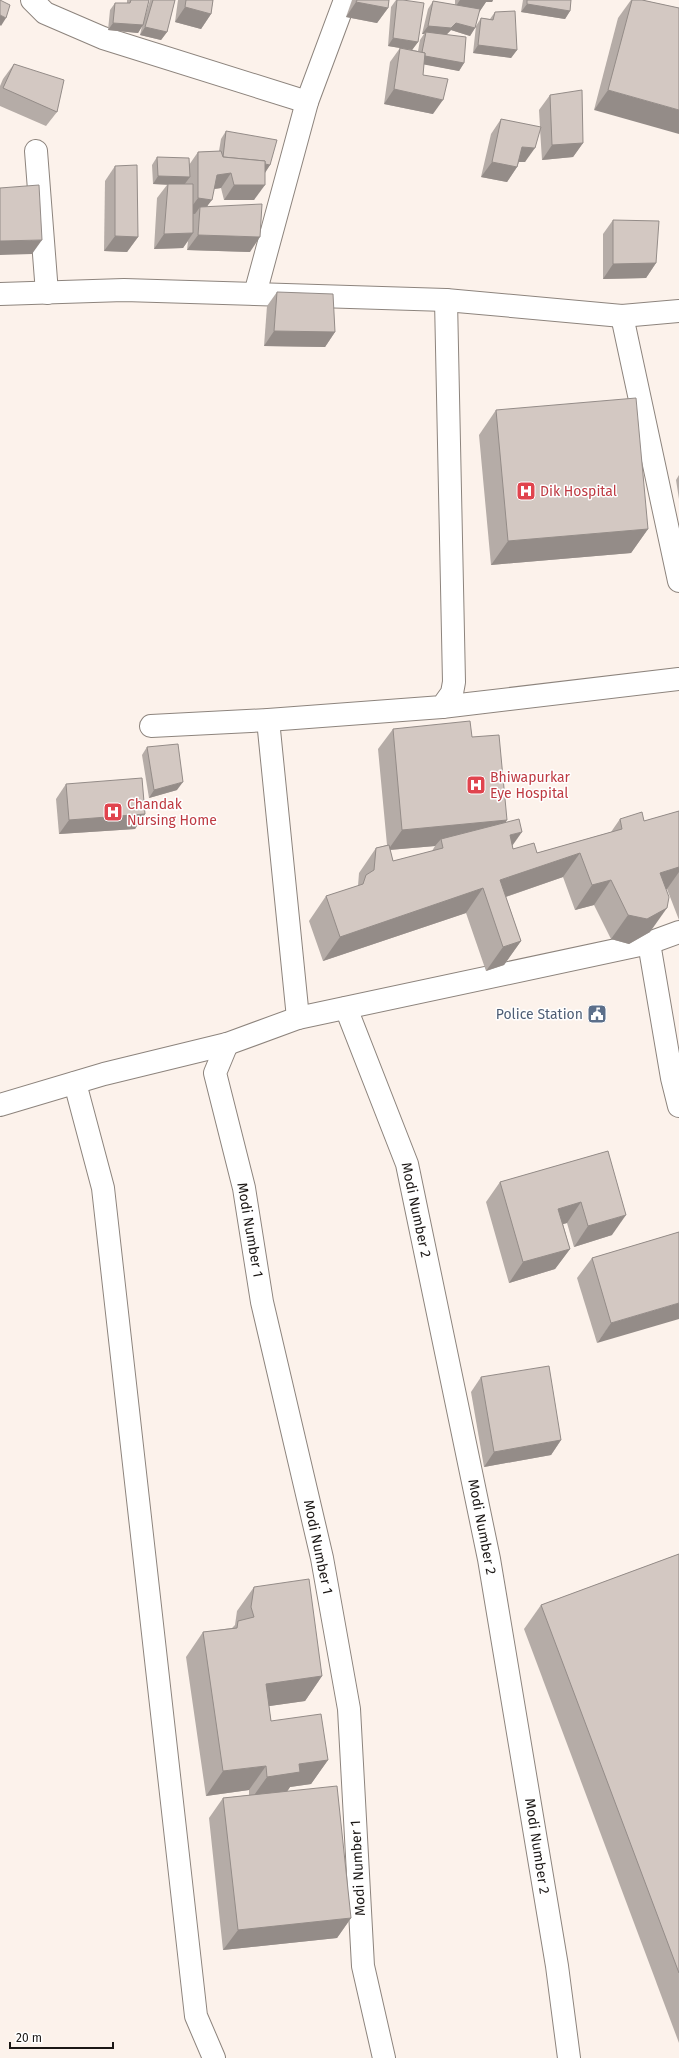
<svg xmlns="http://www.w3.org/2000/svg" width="679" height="2058" viewBox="0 0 679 2058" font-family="'Fira Sans',sans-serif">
  <rect width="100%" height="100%" fill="#fcf2eb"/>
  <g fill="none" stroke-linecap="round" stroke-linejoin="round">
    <g stroke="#8d847d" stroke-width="24">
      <g id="street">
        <path d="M32 0 45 13 103 38 307 102"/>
        <path d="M36 151 47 293"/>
        <path d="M0 294 124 290 446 300 622 316 679 311"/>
        <path d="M255 294 307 102 345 0"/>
        <path d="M622 316 679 581"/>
        <path d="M442 707 679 679"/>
        <path d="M268 720 298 1018"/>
        <path d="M151 726 268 720 442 707 452 693 454 682 446 300"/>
        <path d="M649 943 672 1078 679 1106"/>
        <path d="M346 1008 407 1164 489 1559 557 1966 569 2058"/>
        <path d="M227 1044 215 1073 244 1188 262 1302 322 1558 349 1709 363 1966 384 2058"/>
        <path d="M75 1083 103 1188 196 2016 214 2058"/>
      </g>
    </g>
    <g stroke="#8d847d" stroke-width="24">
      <path id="secondary" d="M0 1105 104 1074 227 1044 298 1018 649 943 679 932"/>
    </g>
    <use href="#street" stroke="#fff" stroke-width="22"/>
    <use href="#secondary" stroke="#fff" stroke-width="22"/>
  </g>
  <g fill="#b5aca7" fill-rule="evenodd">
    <path d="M127 0H149L144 20 150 0H175L167 32 161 40 140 35 142 26 138 33 108 30 110 10 115 3H127Z"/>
    <path d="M178 0H213L211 14 201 29 175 22Z"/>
    <path d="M352 0H389L388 8 377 23 346 17Z"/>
    <path d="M396 0H403L418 42 412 50 405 48 418 51 420 40 424 34H422L428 9 433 1 455 5V0H493L492 2H486L479 12 475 28 470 36 451 30 446 35 464 63 459 71 424 64 423 75 433 114 384 104 390 62 400 48 388 46 391 7Z"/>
    <path d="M523 0H571L570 11 565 19 521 12Z"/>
    <path d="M631 0H642L679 8 594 110 618 18Z"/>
    <path d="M495 12 517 50 511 58 473 53 476 26 481 18 490 19Z"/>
    <path d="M14 64 57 112 46 126 0 106V86L3 79Z"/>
    <path d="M550 95 583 143 573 157 542 160 540 129 525 162H519L517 167 507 182 481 177 491 134 501 119 540 127 539 110Z"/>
    <path d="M226 131 270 165 265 172 254 200H224L221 188 214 189 207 207 250 252 187 250 188 241 183 248 154 249 157 198 167 185 153 184 152 165 157 157 189 165 198 152 219 151 221 139Z"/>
    <path d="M115 166 138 237 127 252 104 251 105 181Z"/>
    <path d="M613 220 656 263 646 278 603 279V234Z"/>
    <path d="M277 292 335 332 325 347 264 346 267 306Z"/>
    <path d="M496 410 648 529 631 553 491 565 479 435Z"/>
    <path d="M679 475V499L676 480Z"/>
    <path d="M393 729 472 737 506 822 513 849 537 853 611 832 620 819 644 821 679 811V920L667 889H666L650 932 629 944 611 939 594 905 575 910 563 877 506 897 521 941 504 965 486 971 466 913 323 961 309 921 326 896 358 886 359 873 376 848 387 845 378 749ZM435 846 432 851 393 861 390 850Z"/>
    <path d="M147 747 177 790 149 798 142 755Z"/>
    <path d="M66 784 145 814 135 829 59 834 56 799Z"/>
    <path d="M608 1151 612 1235 574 1247 567 1223 563 1224 570 1249 555 1269 509 1283 486 1202 500 1182Z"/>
    <path d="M679 1232 597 1343 577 1278 592 1258Z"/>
    <path d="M481 1377 561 1440 551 1455 484 1467 471 1392Z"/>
    <path d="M679 1554V2043L524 1629 541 1605Z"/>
    <path d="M254 1587 322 1676 305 1701 269 1706 271 1721 328 1760 311 1784 290 1787 287 1792 351 1918 337 1938 223 1950 209 1818 223 1798 249 1795V1790L206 1796 186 1657 203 1632 232 1628 235 1625 237 1611Z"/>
  </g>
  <g fill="#948c88">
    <path d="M460 0H493L492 2H486L478 14 454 9Z"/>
    <path d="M356 2 388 8 377 23 346 17Z"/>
    <path d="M527 4 570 11 565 19 521 12Z"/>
    <path d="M185 7 211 14 201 29 175 22Z"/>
    <path d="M0 15 6 18 1 26 0 25Z"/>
    <path d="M113 23 143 25 138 33 108 30Z"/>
    <path d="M456 23 475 28 470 36 451 30 445 36 426 32 424 34H422L428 26Z"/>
    <path d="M145 27 167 32 161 40 140 35Z"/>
    <path d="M393 38 418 42 412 50 388 46Z"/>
    <path d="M478 45 517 50 511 58 473 53Z"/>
    <path d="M422 55 464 63 459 71 416 63Z"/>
    <path d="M394 89 443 100 433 114 384 104Z"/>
    <path d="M608 90 679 110V134L594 110Z"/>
    <path d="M583 143 573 157 542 160 552 145Z"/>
    <path d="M522 147 535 148 525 162H512Z"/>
    <path d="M223 159 270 165 265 173Z"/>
    <path d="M492 162 517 167 507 182 481 177Z"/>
    <path d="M231 173 221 188 207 190 217 175Z"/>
    <path d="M158 176 190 177 184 185 153 184Z"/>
    <path d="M234 185H265L254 200H224Z"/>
    <path d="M198 198 212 200 201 214 200 207 195 214 187 213Z"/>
    <path d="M193 233 183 248 154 249 164 234Z"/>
    <path d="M198 235 260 237 250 252 187 250Z"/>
    <path d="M115 236 138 237 127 252 104 251Z"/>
    <path d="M42 240 32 254 0 255V241Z"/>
    <path d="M656 263 646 278 603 279 613 264Z"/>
    <path d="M274 331 335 332 325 347 264 346Z"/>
    <path d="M648 529 631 553 491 565 508 541Z"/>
    <path d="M183 782 177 790 149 798 154 790Z"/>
    <path d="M145 814 135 829 59 834 69 820Z"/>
    <path d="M507 820 493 841 441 839 435 846 388 850 402 830Z"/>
    <path d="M522 832 505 856 510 835Z"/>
    <path d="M580 853 563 877 488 903 500 880Z"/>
    <path d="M679 867V872L667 889 643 897 660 873Z"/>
    <path d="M611 880 594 905 575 910 592 885Z"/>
    <path d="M483 888 466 913 323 961 340 937Z"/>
    <path d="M667 908 650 932 629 944 611 939 628 915Z"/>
    <path d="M521 941 504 965 486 971 503 947Z"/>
    <path d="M581 1202 567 1223 544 1229 558 1209Z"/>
    <path d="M626 1215 612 1235 574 1247 588 1226Z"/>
    <path d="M570 1249 555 1269 509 1283 523 1262Z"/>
    <path d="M679 1303V1319L597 1343 611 1323Z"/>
    <path d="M561 1440 551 1455 484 1467 494 1452Z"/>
    <path d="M322 1676 305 1701 249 1709 266 1684Z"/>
    <path d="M328 1760 311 1784 290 1787 283 1797 250 1801 267 1777 299 1764Z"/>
    <path d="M266 1766 249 1790 206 1796 223 1771Z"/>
    <path d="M351 1918 337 1938 223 1950 238 1930Z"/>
  </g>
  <g fill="#d3c8c2" stroke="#948c88">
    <path d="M0 0 10 5 6 18 0 15Z"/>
    <path d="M131 0H149L143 25 113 23 115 3H130Z"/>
    <path d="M153 0H175L167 32 145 27Z"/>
    <path d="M186 0H213L211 14 185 7Z"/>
    <path d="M357 0H389L388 8 356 2Z"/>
    <path d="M397 0H403L424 3 418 42 393 38Z"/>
    <path d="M527 0H571L570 11 527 4Z"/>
    <path d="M632 0H642L679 8V110L608 90Z"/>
    <path d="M433 1 480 9 475 28 456 23 451 28 428 26Z"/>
    <path d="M515 11 517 50 478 45 481 18 493 20 495 12Z"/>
    <path d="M426 32 466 37 464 63 425 56V53L422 52Z"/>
    <path d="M400 48 425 53 423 75 448 79 443 100 394 89Z"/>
    <path d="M14 64 64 80 57 112 3 88Z"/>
    <path d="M582 90 583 143 552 145 550 95Z"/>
    <path d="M501 119 541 127 535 148 522 147 517 167 492 162Z"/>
    <path d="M226 131 277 140 270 165 265 164V161L223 157Z"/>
    <path d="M221 151 223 157 265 161V185H234L231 173 217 175 212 200 198 198V152Z"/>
    <path d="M157 157 189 158 190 177 158 176Z"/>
    <path d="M137 165 138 237 115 236V166Z"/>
    <path d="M168 184H193V233L164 234Z"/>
    <path d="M39 185 42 240 0 241V188Z"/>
    <path d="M262 204 260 237 198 235 200 207Z"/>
    <path d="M613 220 659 221 656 263 613 264Z"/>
    <path d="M277 292 333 294 335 332 274 331Z"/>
    <path d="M636 398 648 529 508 541 496 410Z"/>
    <path d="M470 721 472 737 499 735 507 820 402 830 393 729Z"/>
    <path d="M178 744 183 782 154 790 147 747Z"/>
    <path d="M142 778 145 814 69 820 66 784Z"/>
    <path d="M679 811V867L660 873 669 897 667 908 647 919 628 915 611 880 592 885 580 853 500 880 521 941 503 947 483 888 340 937 326 896 363 884 366 875 374 870 376 848 389 845 393 861 443 848 441 839 519 819 522 832 510 835 513 849 534 843 537 853 622 829 620 819 642 812 644 821Z"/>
    <path d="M608 1151 626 1215 588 1226 581 1202 558 1209 570 1249 523 1262 500 1182Z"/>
    <path d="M679 1232V1303L611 1323 592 1258Z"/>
    <path d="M549 1366 561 1440 494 1452 481 1377Z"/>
    <path d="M679 1554V1973L541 1605Z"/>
    <path d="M309 1579 322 1676 266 1684 271 1721 321 1714 328 1760 299 1764 300 1772 267 1777 266 1766 223 1771 203 1632 237 1628 238 1621 254 1617 251 1607 254 1587Z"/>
    <path d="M337 1786 351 1918 238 1930 223 1798Z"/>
  </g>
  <defs>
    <g id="hospital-square" transform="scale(1)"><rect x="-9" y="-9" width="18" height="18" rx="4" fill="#e0444e" stroke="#fff"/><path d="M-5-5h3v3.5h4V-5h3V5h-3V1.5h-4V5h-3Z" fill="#fff"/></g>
    <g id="civic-square" transform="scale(1)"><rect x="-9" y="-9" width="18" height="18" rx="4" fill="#5c6f8a" stroke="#fff"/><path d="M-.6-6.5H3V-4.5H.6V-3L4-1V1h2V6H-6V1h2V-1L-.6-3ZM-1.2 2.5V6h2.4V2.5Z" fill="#fff"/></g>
  </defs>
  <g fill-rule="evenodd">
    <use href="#hospital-square" x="526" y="491"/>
    <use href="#hospital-square" x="476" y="785"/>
    <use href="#hospital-square" x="113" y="812"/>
    <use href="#civic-square" x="597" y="1014"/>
  </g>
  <g text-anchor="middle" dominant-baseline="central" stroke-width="3" stroke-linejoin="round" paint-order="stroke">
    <g font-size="14" fill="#be3a42" stroke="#fff" text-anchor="start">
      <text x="540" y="491">Dik Hospital</text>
      <text x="490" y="777">Bhiwapurkar<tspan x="490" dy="16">Eye Hospital</tspan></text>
      <text x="127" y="804">Chandak<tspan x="127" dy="16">Nursing Home</tspan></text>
    </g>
    <g font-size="14" fill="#4e5e75" stroke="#fff" text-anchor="end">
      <text x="583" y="1014">Police Station</text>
    </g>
    <g font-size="14" fill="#1b1715" stroke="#fff">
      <text transform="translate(416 1210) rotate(78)">Modi Number 2</text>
      <text transform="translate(250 1230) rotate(80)">Modi Number 1</text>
      <text transform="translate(482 1527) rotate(79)">Modi Number 2</text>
      <text transform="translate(318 1547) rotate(78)">Modi Number 1</text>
      <text transform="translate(537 1846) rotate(81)">Modi Number 2</text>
      <text transform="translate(358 1868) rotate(-93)">Modi Number 1</text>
    </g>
  </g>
  <path d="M10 2042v6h103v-6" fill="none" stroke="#1b1715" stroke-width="2"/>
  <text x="16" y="2042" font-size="12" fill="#1b1715" stroke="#ffffff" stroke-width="3" paint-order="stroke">20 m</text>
</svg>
